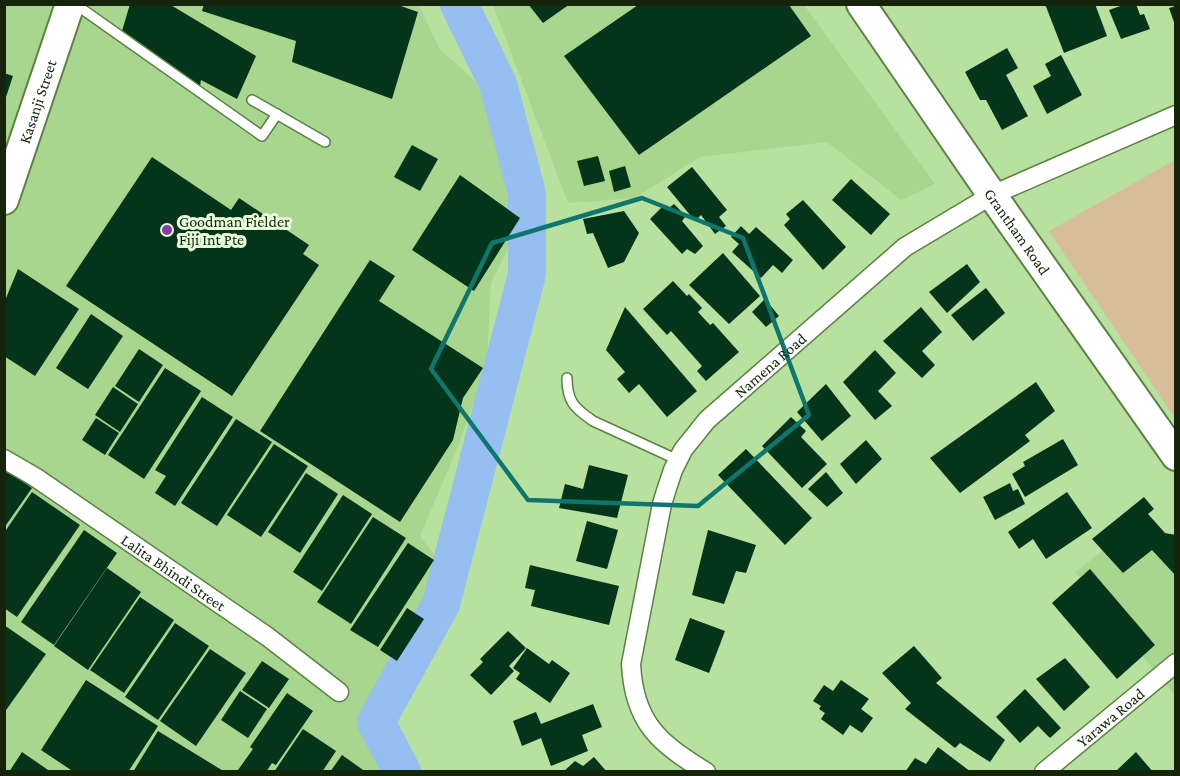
<svg xmlns="http://www.w3.org/2000/svg" width="1180" height="776" viewBox="0 0 1180 776" font-family="'Crimson Pro',serif">
  <rect width="100%" height="100%" fill="#b8e19f"/>
  <g fill="#a9d68e">
    <path d="M5 5H419L439 48 504 108 524 217 491 283 487 365 459 444 420 536 438 560 427 618 392 675 387 771 5 772Z"/>
    <path d="M493 5H804L935 184 901 200 827 142 700 157 635 198 568 203Z"/>
    <path d="M1145 518 1175 558V696L1075 572Z"/>
  </g>
  <path fill="#d8bd9a" d="M1175 160V418L1049 231Z"/>
  <g fill="none" stroke-linecap="round" stroke-linejoin="round">
    <path stroke="#95bef1" stroke-width="38" d="M402 772 376 722 441 604 527 274V194L498 84 459 4"/>
  </g>
  <g fill="#04341a">
    <path d="M130 4H169L256 56 237 99 201 80 200 86 122 31Z"/>
    <path d="M204 4H395L418 12 392 99 292 62 296 41 202 11Z"/>
    <path d="M528 4H570L543 23Z"/>
    <path d="M1045 4H1095L1107 36 1064 53Z"/>
    <path d="M1126 4H1136L1140 15 1144 14 1150 29 1121 39 1109 10Z"/>
    <path d="M638 5H789L811 36 639 155 564 56Z"/>
    <path d="M1176 6V25H1175L1169 8Z"/>
    <path d="M1007 48 1018 68 1006 75 1028 116 1002 130 986 100H980L965 72Z"/>
    <path d="M1061 55 1082 95 1047 114 1033 86 1051 76 1045 64Z"/>
    <path d="M4 73 13 76 5 100H4Z"/>
    <path d="M412 145 438 159 420 191 394 177Z"/>
    <path d="M598 156 605 181 584 186 577 161Z"/>
    <path d="M152 157 231 210 239 198 309 245 303 254 319 265 232 396 66 286Z"/>
    <path d="M625 166 631 187 614 192 609 171Z"/>
    <path d="M692 167 727 210 719 217 726 226 715 234 701 215 695 221 667 187Z"/>
    <path d="M460 175 520 218 474 291 412 250Z"/>
    <path d="M851 179 890 214 871 235 832 200Z"/>
    <path d="M803 200 846 247 823 270 784 225 790 219 786 214Z"/>
    <path d="M674 204 686 216 682 221 703 246 695 254 687 249 682 254 650 219 664 205 669 208Z"/>
    <path d="M624 211 639 233 624 262 608 268 593 233 587 234 583 219Z"/>
    <path d="M741 226 749 234 756 227 793 260 782 273 773 265 761 278 732 252 739 244 731 237Z"/>
    <path d="M723 253 760 296 729 324 689 285Z"/>
    <path d="M370 260 395 276 379 301 483 368 463 398 453 440 400 522 260 431Z"/>
    <path d="M967 264 980 282 947 313 929 292Z"/>
    <path d="M18 269 79 309 35 376 4 356V303Z"/>
    <path d="M673 281 687 296 689 294 702 308 698 312 710 325 713 323 739 352 706 381 697 371 702 366 671 331 667 335 643 309Z"/>
    <path d="M986 288 1005 313 973 341 951 315Z"/>
    <path d="M765 299 779 316 766 327 752 312Z"/>
    <path d="M625 307 697 391 667 417 639 384 629 393 617 379 625 372 606 350Z"/>
    <path d="M921 307 942 332 922 351 935 365 922 378 883 341Z"/>
    <path d="M91 314 123 336 88 389 56 368Z"/>
    <path d="M139 349 163 365 139 402 115 386Z"/>
    <path d="M875 350 896 373 878 391 892 406 875 420 843 382Z"/>
    <path d="M165 368 201 391 144 479 108 455Z"/>
    <path d="M1036 382 1055 411 1025 435 1030 441 960 493 930 458Z"/>
    <path d="M826 384 851 416 822 441 797 412Z"/>
    <path d="M113 387 138 404 120 432 95 415Z"/>
    <path d="M202 397 233 417 175 506 155 493 166 476 155 470Z"/>
    <path d="M791 417 806 431 801 437 827 464 802 488 762 446Z"/>
    <path d="M96 418 119 433 105 455 82 440Z"/>
    <path d="M236 419 272 442 217 526 181 503Z"/>
    <path d="M1063 439 1078 465 1025 497 1012 474 1025 466 1023 462Z"/>
    <path d="M866 440 882 459 856 484 840 464Z"/>
    <path d="M274 444 308 466 261 537 227 515Z"/>
    <path d="M746 449 812 518 785 545 718 475Z"/>
    <path d="M589 465 628 475 617 518 559 508 565 484 583 489Z"/>
    <path d="M4 469 32 488 4 528Z"/>
    <path d="M826 472 843 493 827 507 808 489Z"/>
    <path d="M306 473 338 494 300 553 268 532Z"/>
    <path d="M1010 483 1013 491 1018 489 1025 504 995 520 983 497Z"/>
    <path d="M32 492 80 525 17 617 4 608V533Z"/>
    <path d="M1067 492 1092 528 1046 559 1033 539 1019 549 1008 532Z"/>
    <path d="M343 495 372 514 322 591 293 572Z"/>
    <path d="M1144 497 1154 509 1148 514 1165 533 1176 535V576L1152 550 1123 573 1092 539Z"/>
    <path d="M373 517 406 538 351 624 317 602Z"/>
    <path d="M587 521 618 530 607 569 576 561Z"/>
    <path d="M84 530 117 553 54 645 21 622Z"/>
    <path d="M708 530 756 545 746 573 736 571 724 604 692 595Z"/>
    <path d="M408 543 434 560 378 647 350 630Z"/>
    <path d="M530 565 619 586 609 625 531 606 535 590 525 588Z"/>
    <path d="M107 568 141 592 88 670 54 646Z"/>
    <path d="M1090 569 1155 645 1117 679 1052 603Z"/>
    <path d="M140 597 174 620 124 693 90 670Z"/>
    <path d="M407 608 424 619 397 661 380 650Z"/>
    <path d="M690 618 725 631 709 673 675 660Z"/>
    <path d="M175 623 209 646 158 720 125 697Z"/>
    <path d="M4 625 46 654 4 713Z"/>
    <path d="M508 631 526 648 509 666 514 671 491 695 470 675 483 662 480 659Z"/>
    <path d="M914 646 942 678 936 683 1005 740 990 762 960 743 955 748 905 709 911 703 882 673Z"/>
    <path d="M527 648 549 664 552 660 570 673 550 703 516 679 520 673 513 668Z"/>
    <path d="M210 649 246 673 196 746 160 721Z"/>
    <path d="M1065 658 1090 687 1064 711 1036 679Z"/>
    <path d="M262 661 289 679 269 708 242 690Z"/>
    <path d="M86 680 158 726 128 772H74L41 750Z"/>
    <path d="M841 680 869 699 861 709 873 718 862 733 850 725 843 735 821 719 825 713 819 709 821 706 813 701 824 685 833 691Z"/>
    <path d="M1025 689 1061 728 1050 738 1038 726 1020 743 996 717Z"/>
    <path d="M240 691 267 709 248 738 221 720Z"/>
    <path d="M287 693 313 711 276 765 272 763 266 772H241L238 770 253 749 250 747Z"/>
    <path d="M593 704 602 727 582 735 588 751 551 766 541 738 522 746 513 721 536 712 541 724Z"/>
    <path d="M303 729 336 751 322 772H274Z"/>
    <path d="M158 731 225 772H133Z"/>
    <path d="M938 747 971 772H905L915 758 926 764Z"/>
    <path d="M22 752 51 772H9Z"/>
    <path d="M1136 752 1153 772H1115Z"/>
    <path d="M342 755 366 772H330Z"/>
    <path d="M594 757 607 772H563L575 761 583 766Z"/>
  </g>
  <g fill="none" stroke-linecap="round" stroke-linejoin="round">
    <g stroke="#5c8144" stroke-width="12">
      <g id="lane">
        <path d="M75 4 262 136 277 114"/>
        <path d="M252 100 325 142"/>
        <path d="M567 378C567 401 574 408 593 421L678 460"/>
      </g>
    </g>
    <g stroke="#5c8144" stroke-width="21">
      <g id="street">
        <path id="s1" d="M4 459 35 477 268 637 339 692"/>
        <path id="s2" d="M706 772C659 743 634 723 631 664L662 504 667 488 673 470 683 450 707 420 905 247 992 195 1176 115"/>
        <path id="s3" d="M1044 772 1176 663"/>
      </g>
    </g>
    <g stroke="#5c8144" stroke-width="32">
      <g id="primary">
        <path id="s4" d="M861 4 992 195 1176 456"/>
        <path id="s5" d="M4 200 70 4"/>
      </g>
    </g>
    <use href="#lane" stroke="#fff" stroke-width="9"/>
    <use href="#street" stroke="#fff" stroke-width="18"/>
    <use href="#primary" stroke="#fff" stroke-width="28"/>
  </g>
  <path fill="none" stroke="#0f766e" stroke-width="4.5" stroke-linejoin="round" d="M642 198 743 238 809 415 698 506 528 500 431 369 492 243Z"/>
  <circle fill="#893bab" stroke="#e6fbda" stroke-width="2" cx="167" cy="230" r="6"/>
  <g text-anchor="middle" dominant-baseline="central" stroke-width="6" stroke-linejoin="round" paint-order="stroke">
    <g font-size="16" fill="#15240b" stroke="#e6fbda">
      <text stroke="none"><textPath href="#s5" startOffset="104">Kasanji Street</textPath></text>
      <text stroke="none"><textPath href="#s4" startOffset="276">Grantham Road</textPath></text>
      <text stroke="none"><textPath href="#s2" startOffset="482">Namena Road</textPath></text>
      <text stroke="none"><textPath href="#s1" startOffset="204">Lalita Bhindi Street</textPath></text>
      <text stroke="none"><textPath href="#s3" startOffset="86">Yarawa Road</textPath></text>
    </g>
    <g font-size="16" fill="#15240b" stroke="#e6fbda" text-anchor="start">
      <text x="179" y="221">Goodman Fielder<tspan x="179" dy="18">Fiji Int Pte</tspan></text>
    </g>
  </g>
  <rect width="1180" height="776" fill="none" stroke="#15240b" stroke-width="12"/>
</svg>
